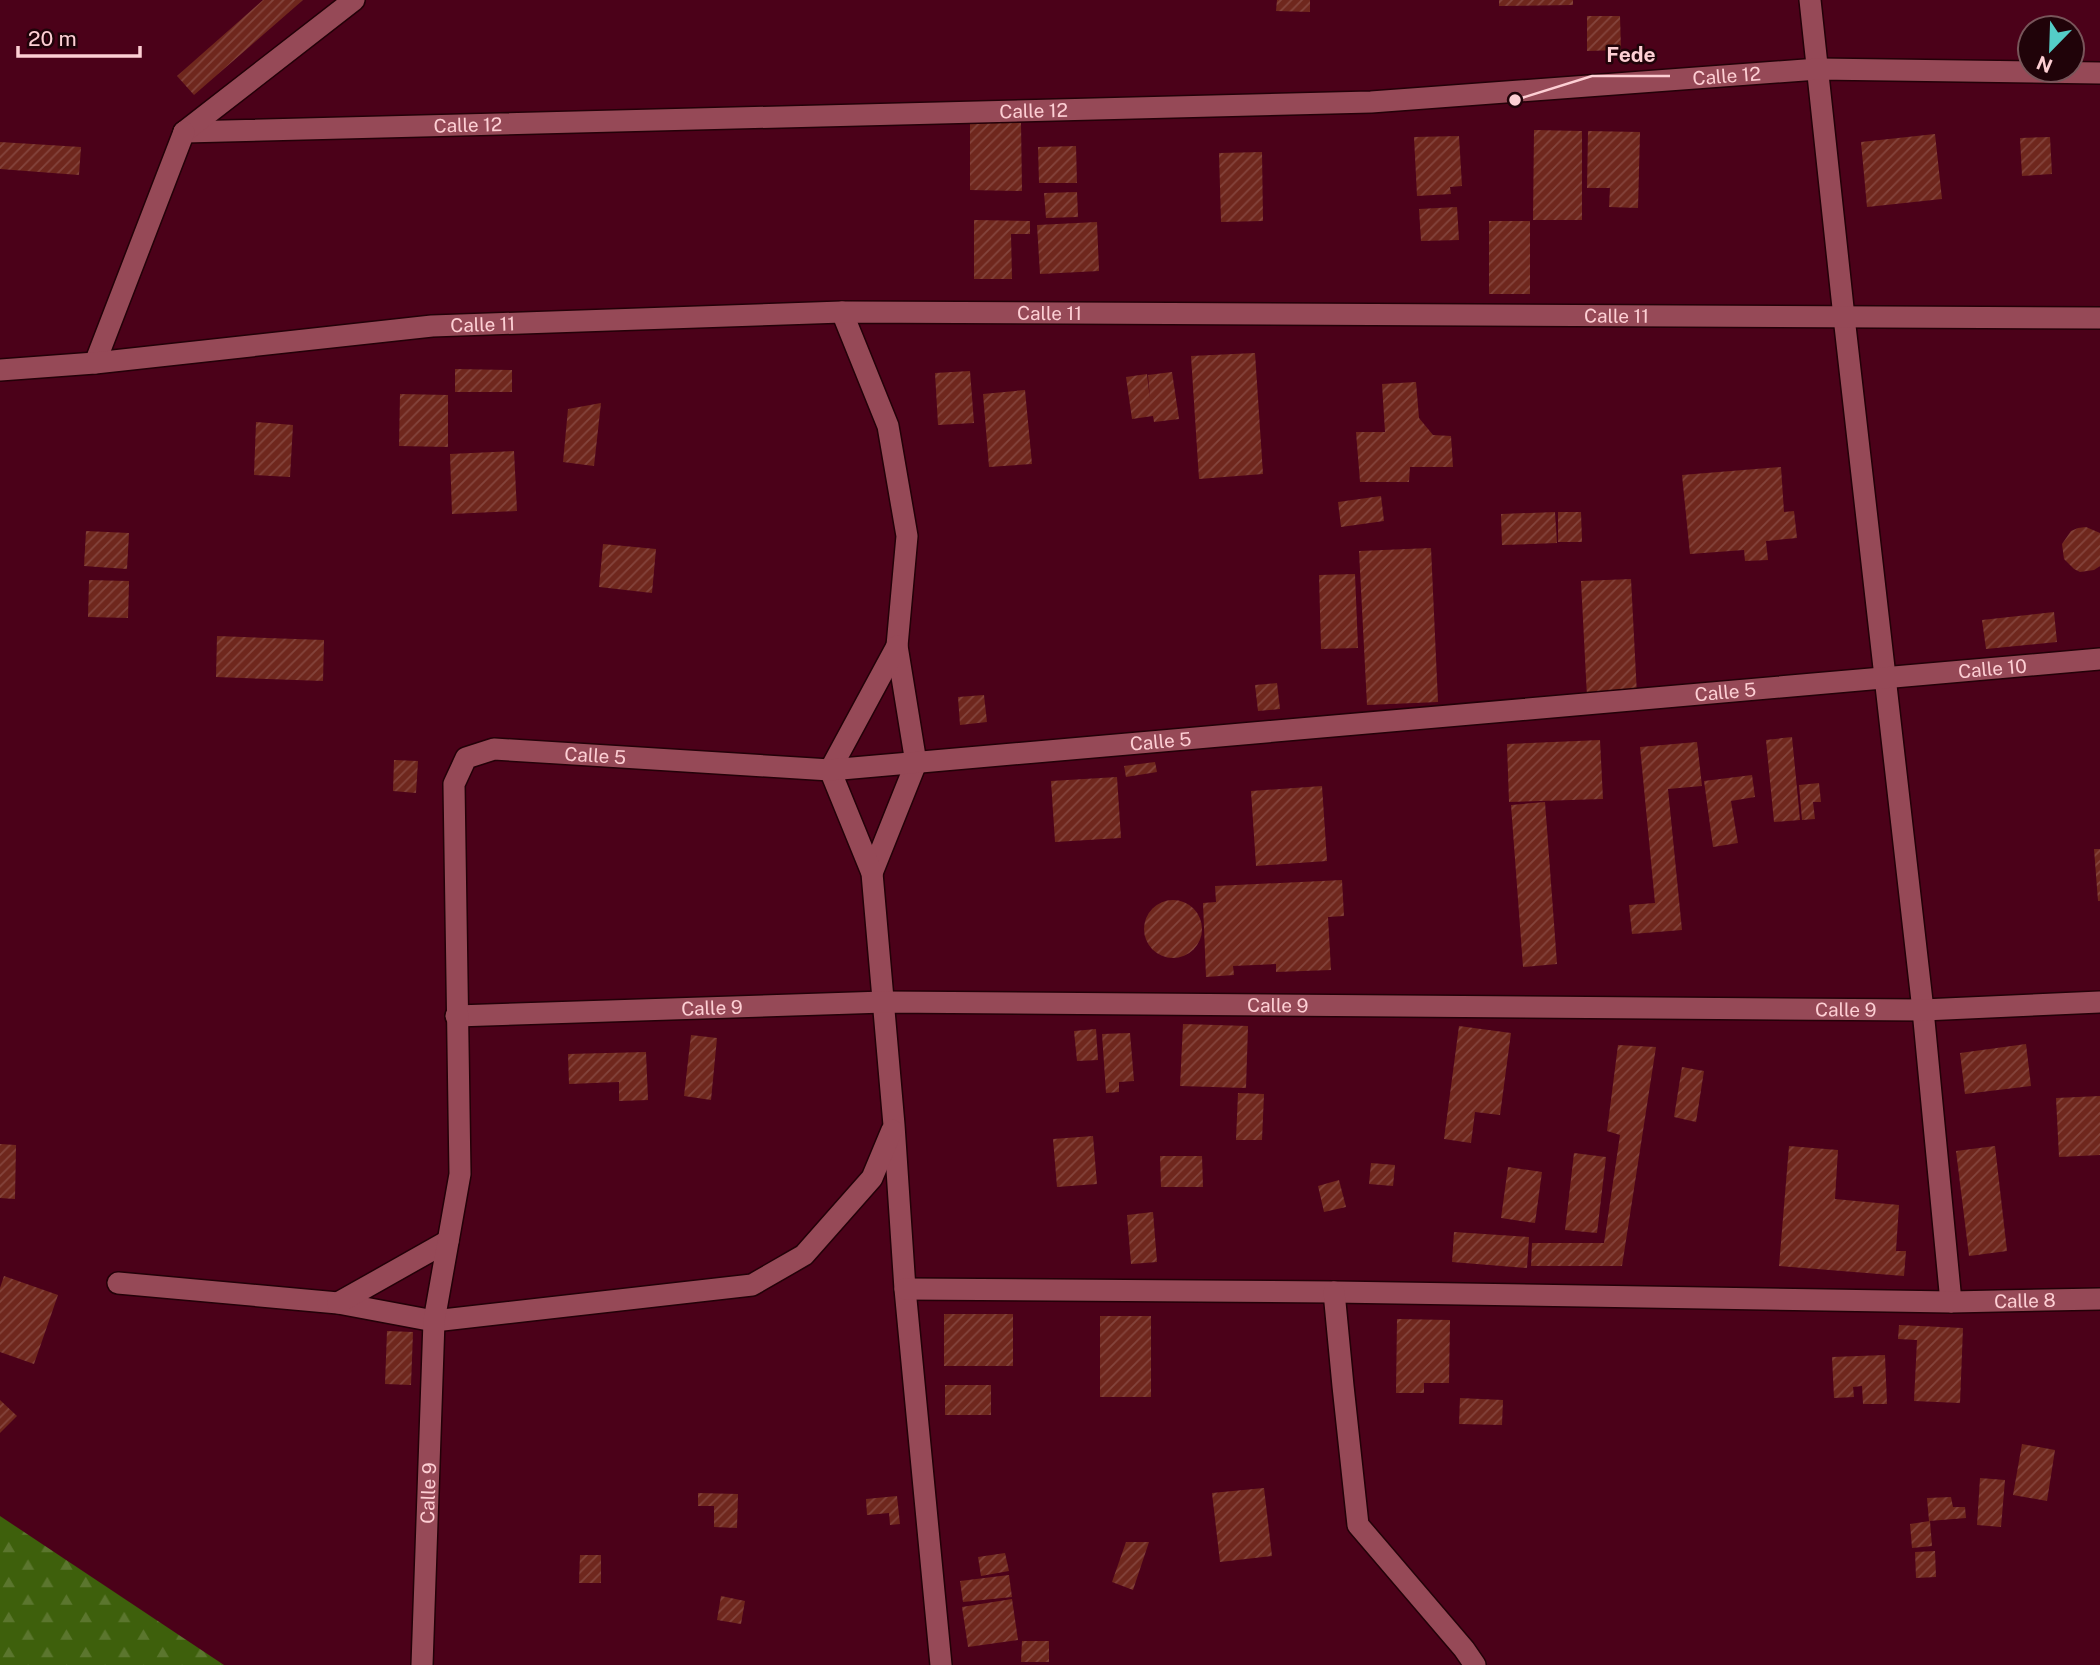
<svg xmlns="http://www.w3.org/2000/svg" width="2100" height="1665" viewBox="0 0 2100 1665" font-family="'Public Sans',sans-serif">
  <defs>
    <pattern id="forest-firs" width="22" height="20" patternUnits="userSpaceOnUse" patternTransform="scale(1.75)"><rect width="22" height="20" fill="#3e600c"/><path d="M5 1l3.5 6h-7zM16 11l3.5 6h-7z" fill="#5b762e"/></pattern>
    <pattern id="building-hatch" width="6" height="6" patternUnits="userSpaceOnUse" patternTransform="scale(1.75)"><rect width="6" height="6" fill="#6f271d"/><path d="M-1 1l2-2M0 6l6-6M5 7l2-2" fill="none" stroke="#84453d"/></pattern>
  </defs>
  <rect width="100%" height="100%" fill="#4b0119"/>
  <path fill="url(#forest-firs)" d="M0 1516 224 1665H0Z"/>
  <g fill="url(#building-hatch)">
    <path d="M263 0H303L194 95 177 76Z"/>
    <path d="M1277 0H1310V12L1276 11Z"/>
    <path d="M1499 0H1573V5L1499 6Z"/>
    <path d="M1587 16H1620L1621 50 1587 51Z"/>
    <path d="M970 123H1021L1022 191 970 190Z"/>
    <path d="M1534 130 1582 131V220H1533Z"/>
    <path d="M1588 131 1640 132 1638 208 1609 207 1610 188H1587Z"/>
    <path d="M1935 134 1942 199 1867 207 1861 142Z"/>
    <path d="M1459 136 1462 186 1450 187 1451 194 1417 196 1414 137Z"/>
    <path d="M2050 137 2052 174 2022 176 2020 138Z"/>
    <path d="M0 142 81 147 79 175 0 169Z"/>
    <path d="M1076 146 1077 183H1039L1038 147Z"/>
    <path d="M1262 152 1263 221 1221 222 1219 153Z"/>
    <path d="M1077 192 1078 217 1046 218 1044 193Z"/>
    <path d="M1457 207 1459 240 1421 241 1419 209Z"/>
    <path d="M974 220 1030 221V234H1011L1012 279H974Z"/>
    <rect x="1489" y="221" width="41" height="73"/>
    <path d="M1097 222 1099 271 1040 274 1037 225Z"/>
    <path d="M1255 353 1263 474 1199 479 1191 356Z"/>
    <path d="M455 369 512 370V392H455Z"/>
    <path d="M970 371 974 423 938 425 935 373Z"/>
    <path d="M1172 372 1179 419 1154 422 1153 416 1132 419 1126 377 1147 374 1150 399 1148 375Z"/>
    <path d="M1416 382 1419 418 1433 435 1451 436 1453 467H1410L1409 482H1360L1356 432H1385L1382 384Z"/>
    <path d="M1025 390 1032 464 989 467 983 394Z"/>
    <path d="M400 394 448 395V447L399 446Z"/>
    <path d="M601 403 594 466 563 462 568 409Z"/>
    <path d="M256 422 293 425 290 477 254 475Z"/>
    <path d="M514 451 517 511 452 514 450 454Z"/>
    <path d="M1781 467 1784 512 1794 511 1797 538 1766 541 1768 560 1745 561 1744 550 1690 554 1682 475Z"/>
    <path d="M1381 496 1384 521 1341 527 1338 502Z"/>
    <path d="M1555 512 1557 543 1502 545 1501 514Z"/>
    <path d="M1558 512H1581L1582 542H1558Z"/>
    <path d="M2086 527 2100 533V566L2094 570 2080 572 2074 569 2064 559 2062 544 2071 531 2078 528Z"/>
    <path d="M86 531 129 533 127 569 84 566Z"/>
    <path d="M603 544 656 549 652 593 599 587Z"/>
    <path d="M1431 548 1438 702 1367 705 1359 551Z"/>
    <path d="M1355 574 1358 648 1321 649 1319 575Z"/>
    <path d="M1631 579 1637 695 1587 697 1581 581Z"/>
    <path d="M89 580 129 581 128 618 88 617Z"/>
    <path d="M2054 612 2057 642 1986 649 1982 620Z"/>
    <path d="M217 636 324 640 323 681 216 677Z"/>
    <path d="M1277 683 1280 709 1258 711 1255 685Z"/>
    <path d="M984 695 987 722 960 725 958 697Z"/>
    <path d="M1792 737 1800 820 1774 822 1766 740Z"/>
    <path d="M1600 740 1603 799 1509 802 1507 744Z"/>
    <path d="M1697 742 1702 786 1668 789 1682 930 1632 934 1629 905 1655 903 1640 747Z"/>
    <path d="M394 760 418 761 416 793 393 791Z"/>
    <path d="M1155 762 1157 772 1126 777 1124 766Z"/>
    <path d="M1752 775 1755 797 1731 801 1738 843 1713 847 1704 781Z"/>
    <path d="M1117 777 1121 838 1055 842 1051 781Z"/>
    <path d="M1819 783 1821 802H1813L1815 819 1802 820 1799 785Z"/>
    <path d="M1322 786 1327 861 1256 866 1251 791Z"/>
    <path d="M1545 802 1557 964 1523 967 1511 805Z"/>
    <path d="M2094 849H2100V901H2098Z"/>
    <path d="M1342 880 1344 916 1328 917 1331 970 1276 972V964L1233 966 1234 975 1206 977 1203 903 1216 902 1215 886Z"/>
    <circle cx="1173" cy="929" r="29"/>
    <path d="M1183 1024 1248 1026 1246 1088 1180 1086Z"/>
    <path d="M1459 1026 1511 1033 1500 1115 1475 1112 1471 1143 1444 1139Z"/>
    <path d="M1096 1029 1098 1060 1077 1061 1074 1031Z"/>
    <path d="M1130 1033 1134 1081 1119 1082V1092L1106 1093 1102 1034Z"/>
    <path d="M691 1035 717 1038 711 1100 684 1096Z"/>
    <path d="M2026 1044 2031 1086 1965 1094 1960 1053Z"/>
    <path d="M1618 1045 1656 1047 1622 1266H1531L1532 1243H1604L1620 1135 1607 1131Z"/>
    <path d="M646 1052 648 1100 619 1101V1082L569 1084 568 1054Z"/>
    <path d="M1682 1067 1704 1071 1696 1122 1674 1117Z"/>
    <path d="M1238 1093 1264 1094 1262 1140H1236Z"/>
    <path d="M2100 1096V1155L2059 1157 2056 1098Z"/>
    <path d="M1093 1136 1097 1184 1057 1187 1053 1139Z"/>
    <path d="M0 1144 16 1145 15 1199 0 1198Z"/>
    <path d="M1789 1146 1838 1150 1835 1199 1899 1205 1896 1251H1906L1904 1276 1779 1266Z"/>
    <path d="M1995 1146 2007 1251 1969 1256 1956 1151Z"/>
    <path d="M1574 1153 1606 1157 1597 1233 1565 1230Z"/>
    <path d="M1160 1156H1202L1203 1187H1161Z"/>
    <path d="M1371 1163 1395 1165 1393 1186 1369 1184Z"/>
    <path d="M1508 1167 1542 1172 1535 1223 1501 1218Z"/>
    <path d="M1339 1180 1346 1207 1324 1212 1318 1186Z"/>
    <path d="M1153 1212 1157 1262 1131 1264 1127 1215Z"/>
    <path d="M1454 1232 1529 1237 1527 1268 1452 1262Z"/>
    <path d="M4 1276 58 1295 34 1364 0 1352V1288Z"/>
    <rect x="944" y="1314" width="69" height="52"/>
    <rect x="1100" y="1316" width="51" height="81"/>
    <path d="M1397 1319 1450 1320 1449 1383H1424V1393H1396Z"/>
    <path d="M1899 1325 1963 1328 1960 1403 1914 1401 1917 1340 1898 1339Z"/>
    <path d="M387 1331 413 1332 411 1385 385 1384Z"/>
    <path d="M1885 1355 1887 1404H1863L1862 1386 1853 1387 1854 1397 1834 1398 1832 1357Z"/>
    <rect x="945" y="1385" width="46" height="30"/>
    <path d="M1460 1398 1503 1400 1502 1425 1459 1424Z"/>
    <path d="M0 1400 17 1416 0 1433Z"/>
    <path d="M2022 1444 2055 1450 2047 1501 2013 1495Z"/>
    <path d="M1980 1478 2005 1480 2001 1527 1977 1525Z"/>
    <path d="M1264 1488 1272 1556 1220 1562 1212 1493Z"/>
    <path d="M698 1493 738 1494 737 1528 714 1527V1506H698Z"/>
    <path d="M897 1496 900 1524 890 1525 889 1513 867 1515 866 1499Z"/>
    <path d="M1951 1497 1953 1507H1965L1966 1518 1929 1521 1927 1498Z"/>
    <path d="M1930 1521 1932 1546 1912 1548 1910 1524Z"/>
    <path d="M1126 1542H1149L1133 1590 1112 1582Z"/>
    <path d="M1935 1551 1936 1577 1916 1578 1915 1552Z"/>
    <path d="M1005 1553 1009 1571 981 1576 978 1557Z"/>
    <path d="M580 1555H601V1583H579Z"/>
    <path d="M1009 1575 1012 1597 963 1602 960 1581Z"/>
    <path d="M721 1596 745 1601 741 1624 717 1620Z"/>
    <path d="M1012 1599 1018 1640 968 1647 962 1607Z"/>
    <path d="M1022 1641H1049V1662H1021Z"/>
  </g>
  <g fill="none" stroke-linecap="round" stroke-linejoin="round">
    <g stroke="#230108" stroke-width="24">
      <g id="minor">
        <path d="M1810 0 1844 317 1923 1010 1951 1302"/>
        <path id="s1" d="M184 132 1371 102 1818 69 2100 73"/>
        <path d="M184 132 354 0"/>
        <path d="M842 312 888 426 907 536 897 646 916 763 872 873"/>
        <path d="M95 363 184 132"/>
        <path id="s2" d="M0 370 95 363 432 326 842 312 2100 318"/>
        <path d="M897 646 830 770 872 873 894 1125 905 1289 941 1665"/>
        <path id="s3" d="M456 1016 884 1002 1923 1010 2100 1002"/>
        <path d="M118 1283 338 1303 434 1321 752 1285 804 1255 872 1178 892 1130"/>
        <path id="s4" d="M905 1289 1334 1292 1951 1302 2100 1299"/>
        <path d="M1334 1292 1343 1386 1358 1525 1464 1649 1475 1665"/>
        <path d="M338 1303 448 1241"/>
        <path id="s5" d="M422 1665 434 1321 460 1174 454 784 466 758 494 749 830 770 2100 659"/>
      </g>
    </g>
    <use href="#minor" stroke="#964957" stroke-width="21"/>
  </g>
  <g text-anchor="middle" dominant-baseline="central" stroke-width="5" stroke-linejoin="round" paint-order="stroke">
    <g font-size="19" fill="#fdcfd4" stroke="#200309">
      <text stroke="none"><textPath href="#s1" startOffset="1544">Calle 12</textPath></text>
      <text stroke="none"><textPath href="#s1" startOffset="850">Calle 12</textPath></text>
      <text stroke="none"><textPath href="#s1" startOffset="284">Calle 12</textPath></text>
      <text stroke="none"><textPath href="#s2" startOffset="1052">Calle 11</textPath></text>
      <text stroke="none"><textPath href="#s2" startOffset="1619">Calle 11</textPath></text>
      <text stroke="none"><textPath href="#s2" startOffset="485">Calle 11</textPath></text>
      <text stroke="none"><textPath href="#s5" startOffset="2445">Calle 10</textPath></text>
      <text stroke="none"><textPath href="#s5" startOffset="2177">Calle 5</textPath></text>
      <text stroke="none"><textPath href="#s5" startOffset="1610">Calle 5</textPath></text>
      <text stroke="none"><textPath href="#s5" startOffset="1043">Calle 5</textPath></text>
      <text stroke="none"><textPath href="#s3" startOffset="822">Calle 9</textPath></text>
      <text stroke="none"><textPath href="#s3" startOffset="256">Calle 9</textPath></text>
      <text stroke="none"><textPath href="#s3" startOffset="1390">Calle 9</textPath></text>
      <text stroke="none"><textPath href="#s4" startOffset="1120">Calle 8</textPath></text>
      <text stroke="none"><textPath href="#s5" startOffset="172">Calle 9</textPath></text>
    </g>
  </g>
  <path fill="none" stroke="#fdcfd4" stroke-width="2.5" d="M1515 100L1592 76H1670"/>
  <circle fill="#fdcfd4" stroke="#200309" stroke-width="2.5" cx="1515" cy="100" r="7"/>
  <g font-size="21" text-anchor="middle" font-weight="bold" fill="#fdcfd4" stroke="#200309" stroke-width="5" stroke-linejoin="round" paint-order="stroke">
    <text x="1631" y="62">Fede</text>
  </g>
  <g transform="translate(2051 49) rotate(203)"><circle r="33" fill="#200309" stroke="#78555a" stroke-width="2"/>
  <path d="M0-5L12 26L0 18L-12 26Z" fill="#54cdc7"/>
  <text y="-10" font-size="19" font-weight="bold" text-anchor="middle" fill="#fdcfd4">N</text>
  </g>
  <path d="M18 46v10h122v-10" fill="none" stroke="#fdcfd4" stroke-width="3.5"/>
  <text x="28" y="46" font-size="21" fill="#fdcfd4" stroke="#200309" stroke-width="5" paint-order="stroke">20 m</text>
</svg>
